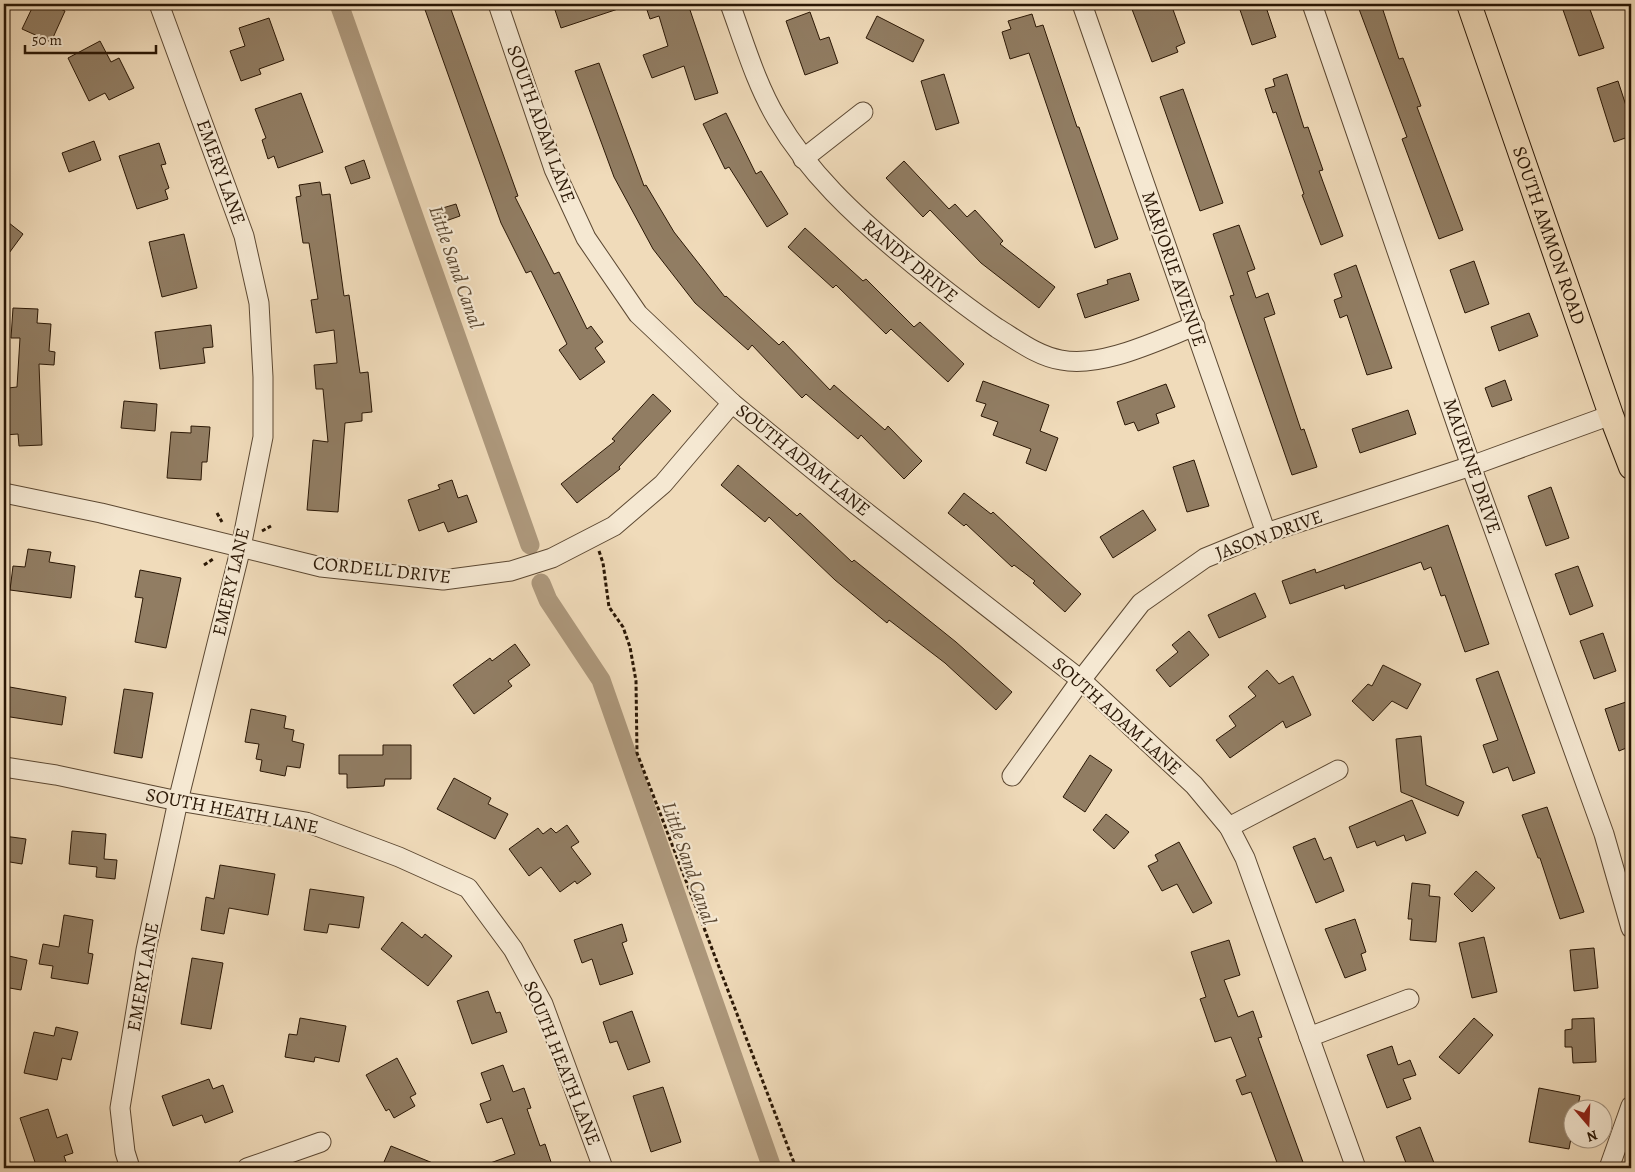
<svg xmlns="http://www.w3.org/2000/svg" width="1635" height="1172" viewBox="0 0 1635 1172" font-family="Alegreya,serif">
  <rect width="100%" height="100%" fill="#f0dbba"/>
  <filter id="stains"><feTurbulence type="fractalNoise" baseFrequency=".004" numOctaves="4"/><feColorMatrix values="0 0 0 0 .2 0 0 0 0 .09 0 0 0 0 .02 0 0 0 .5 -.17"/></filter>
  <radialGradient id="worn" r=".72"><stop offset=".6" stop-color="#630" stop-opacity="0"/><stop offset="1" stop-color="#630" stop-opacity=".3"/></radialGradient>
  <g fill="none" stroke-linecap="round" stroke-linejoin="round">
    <g stroke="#ad987c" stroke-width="19">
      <path d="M339 4 530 545"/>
      <path d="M541 583 548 600 601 680 772 1168"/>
    </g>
  </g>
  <g fill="#917d63" stroke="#2a1705">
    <path d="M34 4 47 9 50 4 65 11 51 42 22 29Z"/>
    <path d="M423 4H449L518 196 515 197 554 274 559 272 587 329 591 326 603 342 595 348 605 362 580 380 559 350 567 344 531 271 526 273 501 223Z"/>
    <path d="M553 4H623L624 7 561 28Z"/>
    <path d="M645 4H688L718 93 695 100 684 66 652 78 643 55 668 46 659 16 650 19Z"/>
    <path d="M1130 4H1171L1185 43 1176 47 1178 52 1152 62Z"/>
    <path d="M1238 4H1265L1276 37 1252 45Z"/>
    <path d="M1374 4H1381L1399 59 1403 58 1421 106 1417 107 1463 230 1439 239 1402 139 1407 137 1359 9Z"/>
    <path d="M1561 4H1588L1604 48 1579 56Z"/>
    <path d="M810 12 820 40 829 37 838 63 805 75 786 21Z"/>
    <path d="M1032 14 1036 27 1043 25 1077 127H1079L1118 239 1095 248 1029 53 1010 59 1002 32 1011 29 1008 21Z"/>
    <path d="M877 16 924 40 913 62 866 38Z"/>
    <path d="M269 18 284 60 259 69 261 74 241 81 230 51 245 46 239 28Z"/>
    <path d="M100 41 111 62 119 58 134 88 109 100 105 93 89 101 68 58Z"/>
    <path d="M599 63 644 186 646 185 674 232 725 297 726 296 779 345 783 341 830 390 834 385 885 430 888 426 922 461 904 479 861 435 858 439 806 394 802 398 752 345 748 350 695 303 653 249 614 177 575 71Z"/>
    <path d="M944 74 959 123 936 130 921 81Z"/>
    <path d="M1287 74 1304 128 1308 127 1323 170 1319 171 1343 236 1321 245 1302 195 1304 194 1276 112 1273 113 1265 89 1275 86 1273 79Z"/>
    <path d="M1618 81 1631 121V136L1614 142 1597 88Z"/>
    <path d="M1183 89 1223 203 1200 211 1160 97Z"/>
    <path d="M301 93 323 152 278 168 274 156 268 159 262 140 266 138 255 109Z"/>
    <path d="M726 113 756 174 761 171 788 214 767 227 729 167 725 169 703 124Z"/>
    <path d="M94 141 101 160 69 172 62 153Z"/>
    <path d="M159 143 166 164 161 165 169 188 165 190 168 199 137 209 119 156Z"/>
    <path d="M364 160 370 178 351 184 345 167Z"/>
    <path d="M904 161 949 209 955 204 967 217 975 210 1003 241 1000 244 1055 287 1039 308 981 263 930 210 923 217 886 178Z"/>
    <path d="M320 182 322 195 330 194 344 296 349 295 360 373 368 372 372 412 362 413V421L345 423 338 512 307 510 313 440 328 442 323 389H316L314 365 337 363 334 330 316 333 311 300 318 299 309 243H303L296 197 301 196 299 185Z"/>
    <path d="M456 204 460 216 440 223 436 210Z"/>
    <path d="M4 219 23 234 4 260Z"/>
    <path d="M1239 225 1255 269 1247 272 1256 298 1268 293 1275 314 1264 318 1301 430 1304 429 1317 467 1292 475 1230 296 1234 295 1213 234Z"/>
    <path d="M805 228 863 281 866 279 914 327 920 322 964 364 948 382 891 329 886 334 836 285 833 288 788 247Z"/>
    <path d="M184 234 197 288 162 297 149 242Z"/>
    <path d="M1474 261 1489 304 1465 313 1450 270Z"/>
    <path d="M1356 265 1392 368 1367 375 1347 315 1340 318 1334 300 1342 297 1334 274Z"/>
    <path d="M1130 273 1139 300 1085 318 1077 294 1108 284 1107 280Z"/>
    <path d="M13 308 38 309 37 323 51 324 49 351 55 352 54 365 39 364 42 445 19 446 18 434 4 435V413H9L8 388 17 387 20 338H11Z"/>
    <path d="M1529 313 1538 336 1499 351 1491 327Z"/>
    <path d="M211 325 213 347 203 348 205 363 160 369 155 332Z"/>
    <path d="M1505 380 1512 400 1492 407 1485 388Z"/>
    <path d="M983 381 1049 405 1040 431 1058 438 1046 471 1026 463 1031 449 993 435 998 422 981 416 986 404 976 401Z"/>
    <path d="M1166 384 1175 407 1156 414 1159 423 1138 431 1134 422 1125 425 1117 402Z"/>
    <path d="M653 394 671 411 619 467 620 469 577 503 561 484 615 441 612 439Z"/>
    <path d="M124 401 157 404 155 431 121 428Z"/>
    <path d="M1408 410 1416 434 1360 453 1352 429Z"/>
    <path d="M191 426 210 427 207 462H202L201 480 167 478 171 432 191 433Z"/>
    <path d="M1194 460 1209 506 1187 512 1173 467Z"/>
    <path d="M738 465 797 516 800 513 852 562 854 560 956 642 1012 692 996 710 945 663 889 620 887 623 835 580 769 517 765 522 721 485Z"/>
    <path d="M452 480 458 498 467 495 477 522 448 532 444 522 419 531 408 500 440 489 438 485Z"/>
    <path d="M1551 487 1569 538 1546 546 1528 496Z"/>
    <path d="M964 493 991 514 993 512 1081 594 1065 612 1033 583 1035 581 1014 565 1012 567 966 524 964 526 948 513Z"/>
    <path d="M1143 510 1156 530 1113 558 1100 537Z"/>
    <path d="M1448 525 1489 644 1465 652 1445 595 1441 596 1431 567 1424 570 1421 562 1345 589 1344 585 1290 604 1282 581 1315 569 1316 573Z"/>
    <path d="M28 549 51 552 49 562 75 566 71 598 10 590 13 566 25 567Z"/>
    <path d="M1578 566 1593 606 1570 615 1555 574Z"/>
    <path d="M140 570 181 578 166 648 135 642 143 598 135 597Z"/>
    <path d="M1255 593 1266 617 1219 638 1208 615Z"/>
    <path d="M1189 631 1209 655 1170 687 1156 670 1178 652 1172 645Z"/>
    <path d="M1603 633 1616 671 1594 679 1580 641Z"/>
    <path d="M515 644 530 665 508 681 512 686 474 714 453 685 490 658 492 661Z"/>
    <path d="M1383 665 1421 684 1407 709 1392 701 1373 721 1352 701 1368 684 1372 686Z"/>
    <path d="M1267 670 1279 684 1293 676 1311 715 1286 728 1283 721 1230 758 1216 740 1236 726 1229 716 1256 696 1248 687Z"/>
    <path d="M1498 671 1535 773 1513 781 1508 767 1493 773 1483 745 1498 740 1476 679Z"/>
    <path d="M4 686 66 697 62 725 4 716Z"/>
    <path d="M124 689 153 693 142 758 114 753Z"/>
    <path d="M1626 702 1631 717V746L1619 751 1605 709Z"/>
    <path d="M251 709 286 716 284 728 294 730 292 741 304 744 300 768 287 766 285 776 260 771 262 760 256 759 259 744 245 742Z"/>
    <path d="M1421 736 1426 785 1464 802 1458 816 1401 792 1396 739Z"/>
    <path d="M383 745H411V779H385L384 786 347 788V774H339V755H383Z"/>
    <path d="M1090 755 1112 770 1085 812 1063 797Z"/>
    <path d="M454 778 491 798 488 804 508 814 495 839 437 809Z"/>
    <path d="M1412 800 1426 833 1406 841 1404 835 1377 846 1375 841 1357 848 1349 827Z"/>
    <path d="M1547 807 1584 912 1560 919 1540 858H1538L1522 815Z"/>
    <path d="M1106 814 1129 832 1114 849 1093 830Z"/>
    <path d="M567 825 579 842 571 847 591 874 577 884 575 881 560 892 541 867 529 876 509 849 538 828 543 834 551 828 556 833Z"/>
    <path d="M72 831 106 834 104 859 117 860 115 879 96 877 97 867 69 864Z"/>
    <path d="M4 836 26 839 22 864 4 861Z"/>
    <path d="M1315 838 1324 860 1331 857 1344 891 1316 903 1293 847Z"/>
    <path d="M1179 842 1212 903 1193 913 1177 884 1162 891 1148 866 1158 861 1155 855Z"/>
    <path d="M220 865 275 874 268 915 229 908 224 934 201 930 206 897 214 899Z"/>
    <path d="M1476 871 1495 888 1472 912 1454 894Z"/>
    <path d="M1412 883 1430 885 1429 896 1440 897 1436 942 1410 940 1412 919H1408Z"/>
    <path d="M310 889 364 897 359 928 329 924 327 933 304 930Z"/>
    <path d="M64 915 93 920 88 953 93 954 88 984 51 978 53 966 39 964 43 944 59 947Z"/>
    <path d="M1355 919 1366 952 1361 954 1366 970 1345 978 1325 929Z"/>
    <path d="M402 922 422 938 425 934 452 956 428 986 381 949Z"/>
    <path d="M622 924 627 941 622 943 633 974 600 985 592 959 582 963 574 940Z"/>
    <path d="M1484 937 1497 992 1472 998 1459 943Z"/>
    <path d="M1229 940 1240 975 1224 980 1238 1017 1253 1011 1262 1037 1258 1038 1304 1165 1295 1168H1279L1251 1092 1242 1095 1236 1080 1246 1076 1231 1037 1215 1042 1200 999 1206 997 1191 952Z"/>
    <path d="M1594 948 1598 988 1574 991 1570 950Z"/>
    <path d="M4 955 27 960 21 990 4 987Z"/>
    <path d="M192 958 223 963 211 1029 181 1024Z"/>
    <path d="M488 991 496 1013 500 1012 507 1032 472 1044 457 1001Z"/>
    <path d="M632 1011 650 1062 628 1070 617 1041 610 1043 603 1022Z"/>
    <path d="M300 1018 346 1026 339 1062 315 1057 314 1062 285 1057 289 1034 297 1035Z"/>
    <path d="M1474 1018 1493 1035 1459 1074 1439 1057Z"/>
    <path d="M1594 1018 1596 1062 1573 1063 1572 1047H1565V1030L1572 1029V1019Z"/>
    <path d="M56 1027 78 1032 71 1060 62 1058 57 1080 24 1073 34 1032 54 1036Z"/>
    <path d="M1392 1046 1398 1065 1410 1060 1416 1075 1403 1079 1411 1099 1387 1108 1367 1055Z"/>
    <path d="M397 1058 416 1094 410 1097 415 1106 394 1118 389 1109 386 1111 366 1075Z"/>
    <path d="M503 1065 513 1092 524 1088 531 1108 527 1109 540 1146 545 1144 552 1165 542 1168H482V1166L515 1154 502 1118 487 1123 480 1104 491 1100 481 1073Z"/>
    <path d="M209 1079 213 1089 223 1085 233 1112 205 1123 202 1115 173 1126 162 1096Z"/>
    <path d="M663 1087 681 1142 651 1152 633 1096Z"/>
    <path d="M1539 1088 1580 1096 1577 1110H1572V1133L1569 1149 1529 1142Z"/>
    <path d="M48 1109 57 1138 67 1134 73 1153 64 1156 68 1168H37L20 1118Z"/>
    <path d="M1420 1127 1436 1168H1408L1396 1137Z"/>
    <path d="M391 1146 445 1168H386L388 1164 384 1162Z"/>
  </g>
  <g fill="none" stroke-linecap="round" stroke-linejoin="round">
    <g stroke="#5c4832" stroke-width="21">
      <g id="minor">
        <path d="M498 4 554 169 586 238 638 314 732 403 844 495 1081 680 1194 785 1229 827 1245 858 1356 1168"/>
        <path d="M730 4C744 42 756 84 777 119 809 173 854 215 901 254 933 281 963 305 997 328 1017 340 1037 356 1061 360 1102 368 1156 341 1195 326"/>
        <path d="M1082 4 1266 533"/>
        <path d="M1312 4 1471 466 1604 834 1631 928"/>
        <path d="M803 159 863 112"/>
        <path d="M4 493 101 513 321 567 443 580 511 571 552 558 614 526 663 484 732 403"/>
        <path d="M4 767 56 775 178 801 306 822 399 857 468 888 513 949 543 1004 603 1168"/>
        <path d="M1012 776 1081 680 1141 603 1205 558 1266 533 1471 466 1611 415"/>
        <path d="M1229 827 1338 770"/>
        <path d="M1309 1037 1409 999"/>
        <path d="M130 1168 125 1152 120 1108 146 950 178 801 241 547 263 437V377L259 303 244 236 159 4"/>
        <path d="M247 1168 321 1142"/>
        <path d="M1609 1168 1631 1106"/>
      </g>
    </g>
    <g stroke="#2a1705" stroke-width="26">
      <g id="major">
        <path id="s1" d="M1469 4 1611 415 1631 467"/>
      </g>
    </g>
    <g stroke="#2a1705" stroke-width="3" stroke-dasharray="4 2.5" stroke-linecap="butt">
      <path d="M217 513 222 522"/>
      <path d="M262 531 271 526"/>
      <path d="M599 551 603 563 609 607 623 627 630 647 636 681 637 753 796 1168"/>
      <path d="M204 565 213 559"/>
    </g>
    <use href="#minor" stroke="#f5e8d2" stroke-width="19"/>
    <use href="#major" stroke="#f0dbba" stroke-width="24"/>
  </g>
  <g text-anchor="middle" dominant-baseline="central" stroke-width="4.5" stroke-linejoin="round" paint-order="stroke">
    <g font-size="19" fill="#2a1705" stroke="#f5e8d2">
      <text transform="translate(541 124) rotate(70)">SOUTH ADAM LANE</text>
      <text transform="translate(221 172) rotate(70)">EMERY LANE</text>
      <text stroke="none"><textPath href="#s1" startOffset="245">SOUTH AMMON ROAD</textPath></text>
      <text transform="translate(910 261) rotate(40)">RANDY DRIVE</text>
      <text transform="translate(1174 269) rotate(71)">MARJORIE AVENUE</text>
      <text transform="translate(803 460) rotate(39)">SOUTH ADAM LANE</text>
      <text transform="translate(1472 466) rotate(71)">MAURINE DRIVE</text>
      <text transform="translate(1269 535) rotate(-20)">JASON DRIVE</text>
      <text transform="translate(382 570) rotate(6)">CORDELL DRIVE</text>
      <text transform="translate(231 582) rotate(-77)">EMERY LANE</text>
      <text transform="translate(1117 716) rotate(42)">SOUTH ADAM LANE</text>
      <text transform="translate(232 811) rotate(11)">SOUTH HEATH LANE</text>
      <text transform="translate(143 977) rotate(-80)">EMERY LANE</text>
      <text transform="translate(562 1063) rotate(68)">SOUTH HEATH LANE</text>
    </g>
    <g font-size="20" font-style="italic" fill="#5e4b35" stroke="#f5e8d2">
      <text transform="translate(456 267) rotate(71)">Little Sand Canal</text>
      <text transform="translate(689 863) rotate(71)">Little Sand Canal</text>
    </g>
  </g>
  <rect width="1635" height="1172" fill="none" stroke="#f0dbba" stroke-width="20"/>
  <rect x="5" y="5" width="1625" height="1162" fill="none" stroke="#2a1705" stroke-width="2.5"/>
  <rect x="10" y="10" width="1615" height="1152" fill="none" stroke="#2a1705"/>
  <g transform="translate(1588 1124) rotate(161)"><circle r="24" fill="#f5e8d2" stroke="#a49480"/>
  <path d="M0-4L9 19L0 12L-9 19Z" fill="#8f2418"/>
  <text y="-8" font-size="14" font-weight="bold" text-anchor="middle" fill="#2a1705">N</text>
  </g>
  <path d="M25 45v8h131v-8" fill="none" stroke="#2a1705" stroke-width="2.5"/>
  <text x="32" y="45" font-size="15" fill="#2a1705" stroke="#f5e8d2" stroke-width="4" paint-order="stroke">50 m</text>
  <rect width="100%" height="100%" filter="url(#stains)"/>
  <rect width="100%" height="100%" fill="url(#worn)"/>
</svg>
